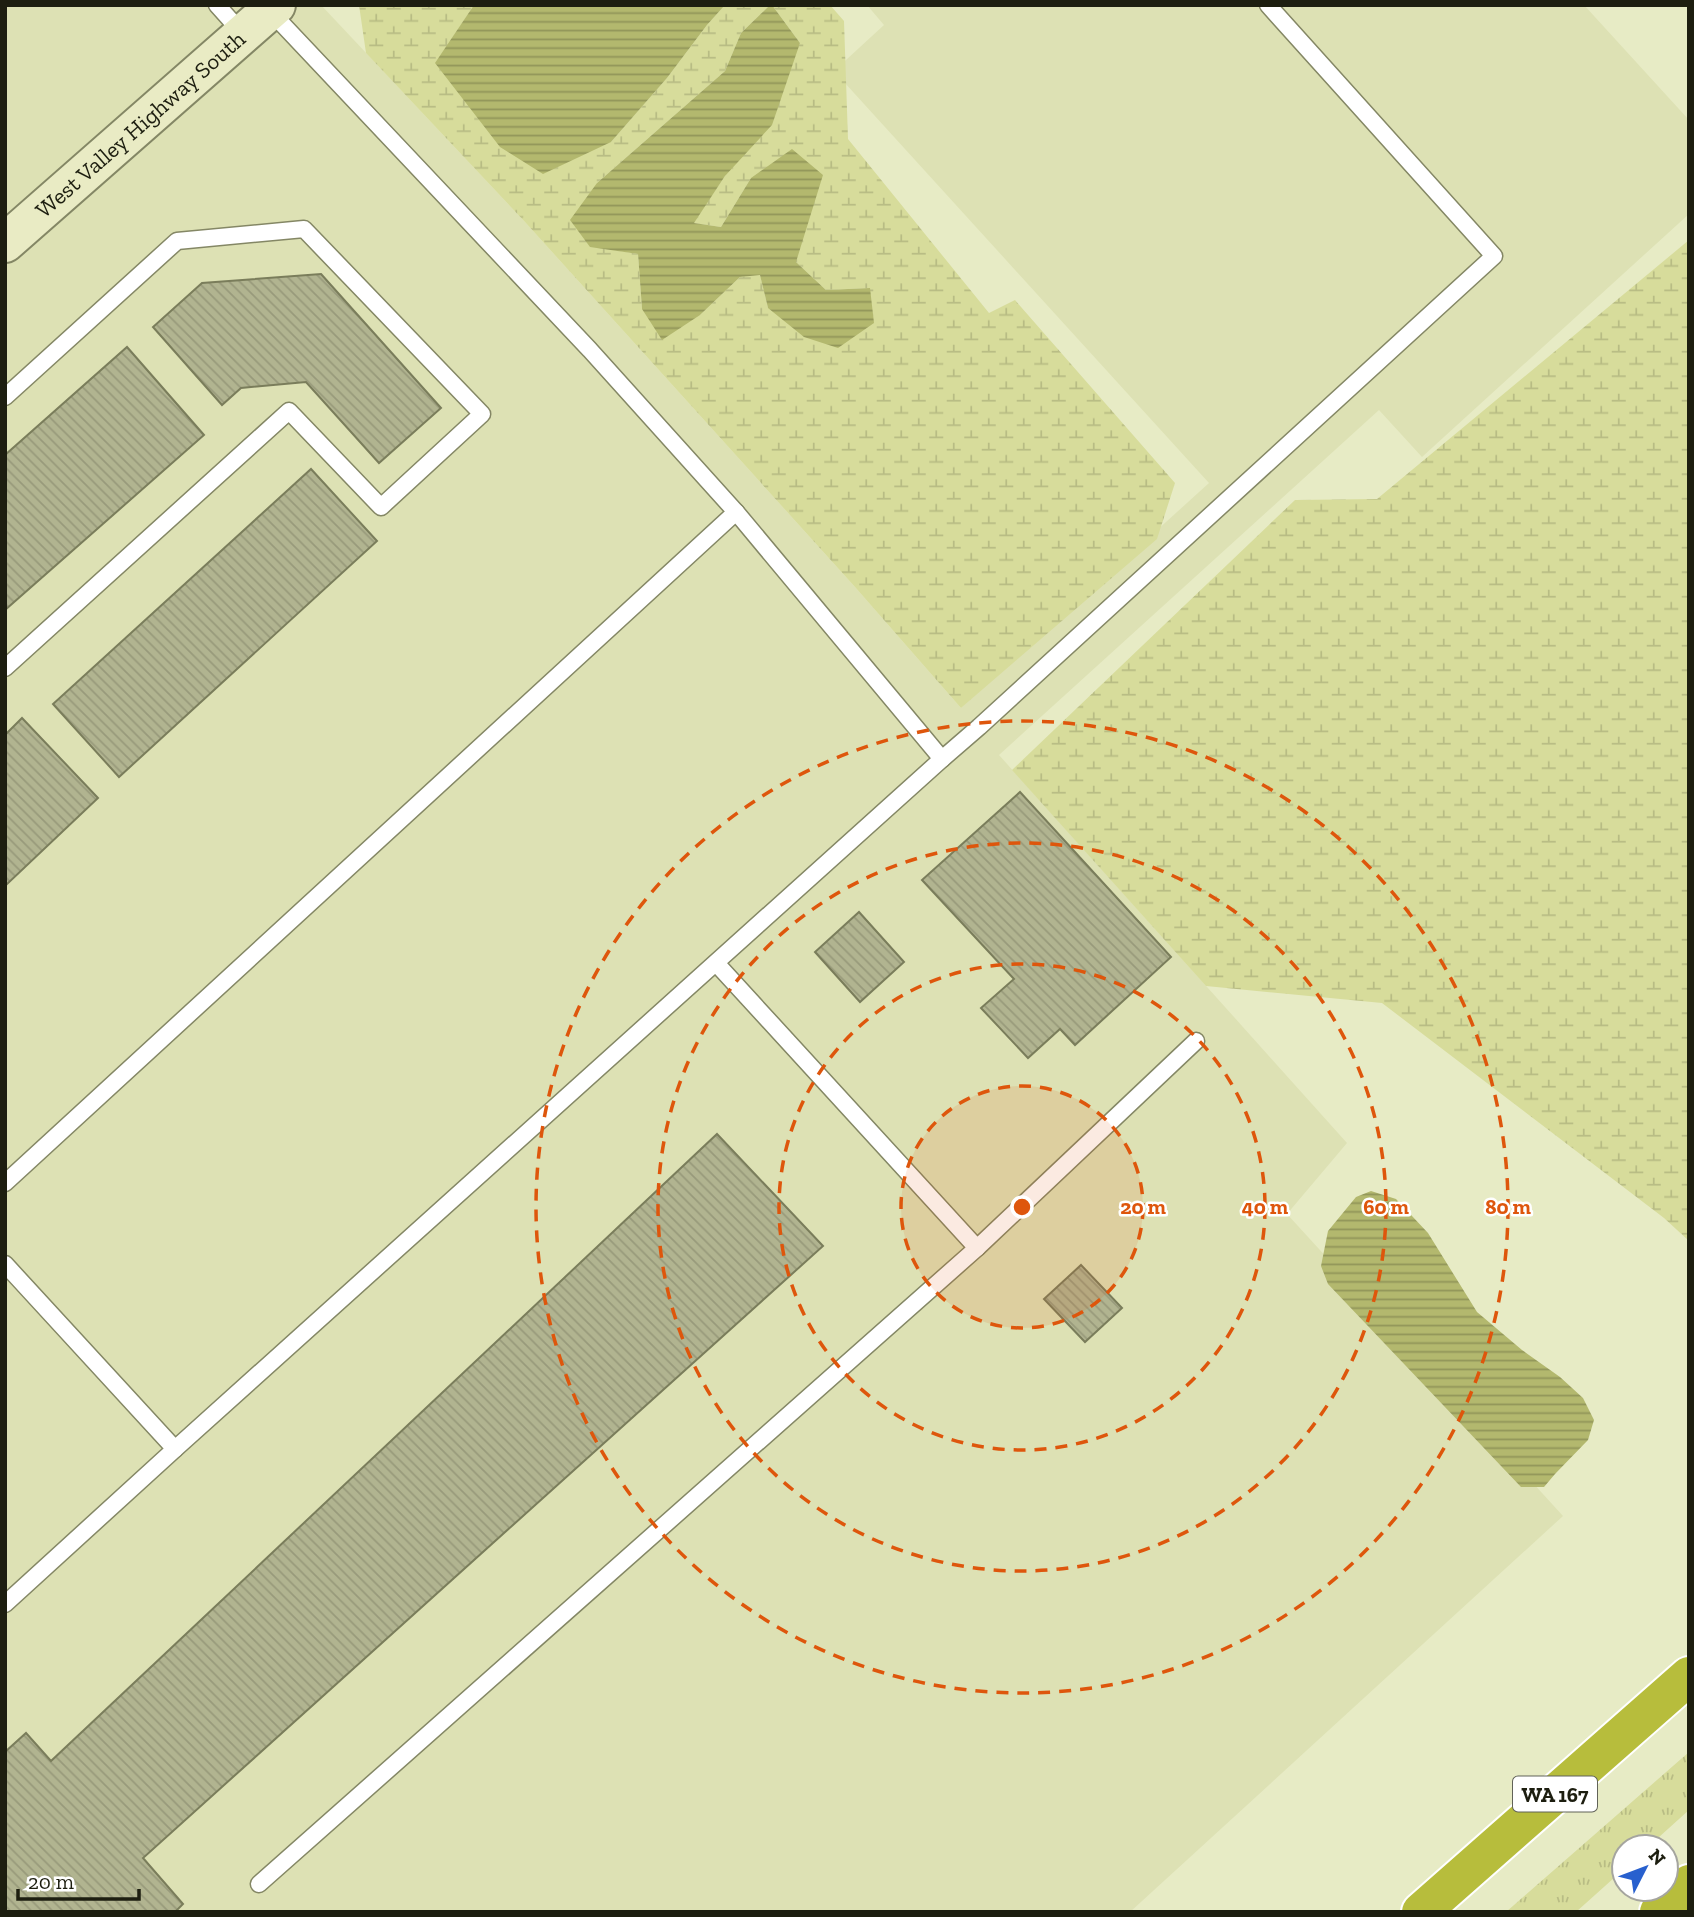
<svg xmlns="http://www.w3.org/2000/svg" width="1694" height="1917" viewBox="0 0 1694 1917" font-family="'Zilla Slab',serif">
  <defs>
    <pattern id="grass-tufts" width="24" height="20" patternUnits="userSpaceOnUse" patternTransform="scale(1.75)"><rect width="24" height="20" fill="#d7dc9b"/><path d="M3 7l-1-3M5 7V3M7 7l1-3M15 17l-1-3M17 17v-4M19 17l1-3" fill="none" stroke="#b8bc84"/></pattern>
    <pattern id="wetland-marsh" width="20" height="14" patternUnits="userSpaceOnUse" patternTransform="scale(1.75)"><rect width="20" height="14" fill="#d7dc9b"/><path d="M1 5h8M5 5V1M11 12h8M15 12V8" fill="none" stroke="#b8bc84"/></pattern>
    <pattern id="water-rules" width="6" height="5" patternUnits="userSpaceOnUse" patternTransform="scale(1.75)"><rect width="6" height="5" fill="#b3b86e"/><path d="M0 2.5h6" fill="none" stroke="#919559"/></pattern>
    <pattern id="building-back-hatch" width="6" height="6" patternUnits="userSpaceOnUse" patternTransform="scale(1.75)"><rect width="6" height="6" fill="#b1b490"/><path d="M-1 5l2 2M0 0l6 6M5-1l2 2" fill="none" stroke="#989a7b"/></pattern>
  </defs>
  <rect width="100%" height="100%" fill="#e7ebc5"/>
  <path fill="#dde1b4" d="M5 5H321L525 222 855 587 961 708 1209 483 834 71 884 25 867 5H1584L1689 120V214L1422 457 1379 410 999 755 1347 1143 1287 1214 1563 1516 1130 1912H5Z"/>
  <path fill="url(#grass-tufts)" d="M1689 1752V1810L1648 1847H1624V1869L1576 1912H1506Z"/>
  <g fill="url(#wetland-marsh)">
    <path d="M359 5H474L436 63 611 142 667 78 707 25 725 5H770L741 33 725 71 597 183 590 246 638 254 642 309 700 315 740 277 760 274 768 308 870 288 826 290 796 262 751 178 721 227 693 223 725 176 800 43 772 5H830L844 21 848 139 989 313 1015 300 1175 483 1157 539 961 708 855 587 525 222 366 53Z"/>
    <path d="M1689 240V1241L1664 1218 1382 1003 1206 986 1012 770 1295 500 1377 499Z"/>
  </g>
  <g fill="url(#water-rules)">
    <path d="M474 5H725L707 25 667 78 611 142 543 174 500 147 435 63Z"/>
    <path d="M770 5H772L800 43 772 125 725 176 694 223 721 227 751 178 792 149 823 175 796 262 826 290 870 288 874 323 838 348 804 337 768 308 760 275 740 277 700 315 662 340 642 309 638 254 590 247 570 220 597 183 725 71 741 33Z"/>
    <path d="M1371 1191 1396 1199 1428 1233 1477 1312 1522 1350 1560 1377 1583 1398 1594 1420 1588 1440 1555 1474 1544 1487H1521L1328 1284 1321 1266 1328 1231 1356 1197Z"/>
  </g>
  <g fill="url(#building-back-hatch)" stroke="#7a7d5b" stroke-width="2">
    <path d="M321 274 441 408 379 463 306 382 241 388 222 405 153 327 202 283Z"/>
    <path d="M127 347 204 435 5 610V455Z"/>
    <path d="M311 469 377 541 119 777 53 704Z"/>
    <path d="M22 718 98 798 5 886V735Z"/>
    <path d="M1020 792 1171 957 1075 1045 1060 1029 1028 1058 981 1008 1014 979 922 880Z"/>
    <path d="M859 912 904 962 860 1002 815 952Z"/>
    <path d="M717 1134 823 1246 143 1858 183 1904 175 1912H5V1752L26 1733 51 1761Z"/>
    <path d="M1081 1265 1122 1308 1085 1342 1044 1299Z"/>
  </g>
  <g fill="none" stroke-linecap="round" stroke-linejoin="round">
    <g stroke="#848765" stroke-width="19">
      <g id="service">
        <path d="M217 5 243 34"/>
        <path d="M5 397 177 241 304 229 482 414 381 507 289 411 5 668"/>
        <path d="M942 759 979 727 1494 256 1268 5"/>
        <path d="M716 963 977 1248 1196 1041"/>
        <path d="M5 1183 736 512"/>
        <path d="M5 1264 175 1449 942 759 736 512 590 350 270 11"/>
        <path d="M5 1604 175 1449"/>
        <path d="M259 1884 977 1248"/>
      </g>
    </g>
    <g stroke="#848765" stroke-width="42">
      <g id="secondary">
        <path id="s1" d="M5 243 276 5"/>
      </g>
    </g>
    <g stroke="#fff" stroke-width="42">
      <g id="motorway">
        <path d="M1421 1912 1689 1676"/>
        <path d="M1659 1912 1689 1884"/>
      </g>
    </g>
    <use href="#service" stroke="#fff" stroke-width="16"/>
    <use href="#secondary" stroke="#e9ebc4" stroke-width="38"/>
    <use href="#motorway" stroke="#b7bd3c" stroke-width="38"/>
  </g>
  <circle cx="1022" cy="1207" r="121" fill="#de560c" fill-opacity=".12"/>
  <g fill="none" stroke="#de560c" stroke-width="3.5" stroke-dasharray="12 9">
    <circle cx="1022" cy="1207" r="121"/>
    <circle cx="1022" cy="1207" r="243"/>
    <circle cx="1022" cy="1207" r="364"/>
    <circle cx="1022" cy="1207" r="486"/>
  </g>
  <g text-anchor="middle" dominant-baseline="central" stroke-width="5" stroke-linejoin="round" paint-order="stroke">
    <rect fill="#fff" stroke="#616258" stroke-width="2" x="1513" y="1776.5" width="84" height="35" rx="5"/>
    <g font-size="21" font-weight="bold" fill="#1d1e10">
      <text x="1555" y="1794">WA 167</text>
    </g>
    <g font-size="23" fill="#1d1e10" stroke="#fff">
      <text stroke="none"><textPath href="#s1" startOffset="180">West Valley Highway South</textPath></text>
    </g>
  </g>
  <circle cx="1022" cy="1207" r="10" fill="#de560c" stroke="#fff" stroke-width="3.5"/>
  <g font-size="21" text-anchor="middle" font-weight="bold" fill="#de560c" stroke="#fff" stroke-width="5" stroke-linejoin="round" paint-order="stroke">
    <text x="1143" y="1214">20 m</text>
    <text x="1265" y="1214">40 m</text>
    <text x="1386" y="1214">60 m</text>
    <text x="1508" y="1214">80 m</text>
  </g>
  <rect width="1694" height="1917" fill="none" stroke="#1d1e10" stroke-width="14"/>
  <g transform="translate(1645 1868) rotate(48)"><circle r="33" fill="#ffffff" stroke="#a5a59f" stroke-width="2"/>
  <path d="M0-5L12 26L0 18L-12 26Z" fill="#2860ce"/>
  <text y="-10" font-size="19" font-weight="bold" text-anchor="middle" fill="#1d1e10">N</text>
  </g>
  <path d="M18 1889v10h121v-10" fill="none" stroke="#1d1e10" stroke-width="3.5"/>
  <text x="28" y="1889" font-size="21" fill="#1d1e10" stroke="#ffffff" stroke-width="5" paint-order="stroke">20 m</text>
</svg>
